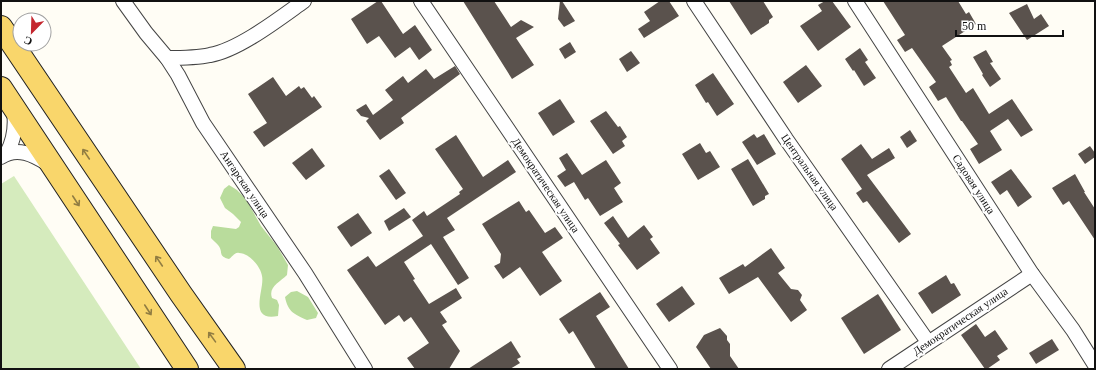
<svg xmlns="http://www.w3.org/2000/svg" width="1096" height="370" viewBox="0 0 1096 370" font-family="Georgia,serif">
  <rect width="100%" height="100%" fill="#fffdf5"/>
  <path fill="#d5ebbd" d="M14 176 141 369H1V184Z"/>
  <g fill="#b9dc9c">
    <path d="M229 185 237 190 246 199 261 226 277 246 288 265 287 275C280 282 268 287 272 298L277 300 279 305 278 316C247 322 265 289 262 276 261 267 249 253 239 253 235 252 232 257 229 259 217 256 224 252 218 245 216 243 213 240 211 238V231L213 226 236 229 239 227 241 222 233 214 225 208 220 198 224 189Z"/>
    <path d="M297 291 308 297 318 313 316 318 307 320C294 314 288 312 285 297L291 292Z"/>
  </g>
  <g fill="#5a524d">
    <path d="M378 1H381L403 34 415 25 432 50 419 60 410 47 395 58 379 36 367 44 351 19Z"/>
    <path d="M463 1H494L511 27 521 20 534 27 516 38 534 65 512 79Z"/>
    <path d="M560 1H562L575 21 564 27 558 19Z"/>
    <path d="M660 1H669L679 16 644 38 638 29 650 21 644 12Z"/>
    <path d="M729 1H763L773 17 769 20V23L751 35Z"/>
    <path d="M825 1H832L851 27 818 51 800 26 822 11 818 5Z"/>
    <path d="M883 1H958L966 14 969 12 976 24 942 46 952 60 950 61 952 65 949 67 966 93 973 88 989 114 1012 99 1033 130 1021 137 1008 119 990 131 1002 150 979 164 970 149 978 144 962 121H961L946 97 938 101 929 87 936 82 912 48 905 52 897 40 905 35Z"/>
    <path d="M1027 4 1034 19 1041 14 1049 26 1027 40 1009 13Z"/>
    <path d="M570 42 576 52 565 59 559 49Z"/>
    <path d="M860 48 868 60 865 62 876 78 864 86 854 70 853 71 845 59Z"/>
    <path d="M986 50 993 62 990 63 1001 79 990 87 982 75 983 74 973 57Z"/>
    <path d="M631 51 640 63 627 72 619 59Z"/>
    <path d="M806 65 822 86 798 103 783 82Z"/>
    <path d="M455 66 460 74 401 118 404 123 380 140 366 121 369 118 361 116 356 110 366 104 373 115 393 100 385 90 403 76 408 83 426 69 434 79Z"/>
    <path d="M713 73 734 104 717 116 708 102 706 103 695 85Z"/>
    <path d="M273 77 286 96 299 86 301 89 304 87 312 98 314 96 322 107 264 147 253 132 267 123 248 94Z"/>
    <path d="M560 99 575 122 553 136 538 113Z"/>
    <path d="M606 111 618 127 620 126 627 137 622 141 625 146 613 154 590 121Z"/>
    <path d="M910 130 917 141 907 148 900 137Z"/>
    <path d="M754 134 757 138 764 134 776 154 757 165 742 142Z"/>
    <path d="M456 135 483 177 508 160 516 172 447 218 455 230 443 237 469 278 458 285 431 244 404 262 415 279 413 280 429 304 456 288 462 298 440 312 447 322 442 325 460 351 449 369H415L407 358 429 343 411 317 404 322 399 315 385 325 347 270 368 256 376 267 423 236 412 220 424 211 427 216 460 194 459 192 463 189 435 149Z"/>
    <path d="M700 143 706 153 710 151 720 167 698 180 682 154Z"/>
    <path d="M861 144 872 159 889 148 895 158 867 175 911 234 899 243 867 201 863 203 856 193 862 189 841 159Z"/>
    <path d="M1090 146 1095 153V157L1085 164 1078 154Z"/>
    <path d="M312 148 325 166 306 180 292 163Z"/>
    <path d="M567 153 582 175 606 160 621 183 614 188 623 202 600 216 588 198 585 200 574 182 565 187 557 176 566 170 559 158Z"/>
    <path d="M748 159 769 194 765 196V199L753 206 731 169Z"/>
    <path d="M389 169 406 193 396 200 379 176Z"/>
    <path d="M1011 169 1032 197 1018 207 1007 190 1000 195 991 182Z"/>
    <path d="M1075 174 1085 192H1084L1095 209V240L1069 201 1063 205 1052 188Z"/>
    <path d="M519 201 526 212 529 210 545 233 555 227 563 238 542 252 562 281 540 296 520 267 503 279 494 266 500 263 501 254 482 224Z"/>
    <path d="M404 208 411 217 389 231 384 221Z"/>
    <path d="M358 213 372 233 351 247 337 227Z"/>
    <path d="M613 216 628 238 644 225 653 237 650 239 660 253 637 270 618 245 620 244 604 223Z"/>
    <path d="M771 248 785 268 778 273 791 289 798 290 802 295 800 300 807 310 791 322 758 277 729 294 719 278 743 264 745 267Z"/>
    <path d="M946 275 951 284 954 283 961 295 932 314 918 293Z"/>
    <path d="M682 286 695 304 669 322 656 304Z"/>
    <path d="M600 292 610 307 596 316 629 369H596L573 331 569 334 559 319Z"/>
    <path d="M878 294 901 330 864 354 841 318Z"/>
    <path d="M976 324 985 337 995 330 1008 349 997 356 1000 360 987 369H985L961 335Z"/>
    <path d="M720 328 727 336V340L730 344V356L739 369H711L696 347 704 335Z"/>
    <path d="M1052 339 1059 350 1036 364 1029 353Z"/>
    <path d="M511 341 521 357 517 359 520 363 510 369H468Z"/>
  </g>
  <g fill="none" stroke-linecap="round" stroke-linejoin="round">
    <g stroke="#444" stroke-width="16">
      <g id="street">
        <path d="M123 1 146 33 167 58 178 75 203 123 305 273 365 369"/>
        <path d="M421 1 670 369"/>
        <path d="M694 1 786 139 928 342"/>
        <path d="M855 1 1032 274 1073 330 1095 365"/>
        <path d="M167 58C181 58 196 58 210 55 239 50 280 18 304 1"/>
        <path d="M7 153C14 140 16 126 14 111"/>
        <path d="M1 157C17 146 34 155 48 164"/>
        <path d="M889 369 1032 274"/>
      </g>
    </g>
    <g stroke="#222" stroke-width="24">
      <g id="primary">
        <path d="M1 27 181 294 234 369"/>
        <path d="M1 88 187 369"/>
      </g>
    </g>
    <use href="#street" stroke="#fff" stroke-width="14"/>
    <use href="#primary" stroke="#f9d66b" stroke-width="22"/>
  </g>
  <defs><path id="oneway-shaft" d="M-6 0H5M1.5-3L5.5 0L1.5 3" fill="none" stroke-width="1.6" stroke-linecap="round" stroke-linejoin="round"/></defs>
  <g stroke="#917d42">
    <use href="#oneway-shaft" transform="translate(86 154) rotate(-124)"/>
    <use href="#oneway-shaft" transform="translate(76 201) rotate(57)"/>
    <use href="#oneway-shaft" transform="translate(159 261) rotate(-124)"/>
    <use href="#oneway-shaft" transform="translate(148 310) rotate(57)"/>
    <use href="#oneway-shaft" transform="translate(212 337) rotate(-126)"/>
  </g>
  <g text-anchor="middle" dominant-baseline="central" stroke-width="4" stroke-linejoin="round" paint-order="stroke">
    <g font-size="11" fill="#111" stroke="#fff">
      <text transform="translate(810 172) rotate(55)">Центральная улица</text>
      <text transform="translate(245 184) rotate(56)">Ангарская улица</text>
      <text transform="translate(974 184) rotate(57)">Садовая улица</text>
      <text transform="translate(546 185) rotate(56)">Демократическая улица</text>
      <text transform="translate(960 321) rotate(-34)">Демократическая улица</text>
    </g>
  </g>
  <rect width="1096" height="370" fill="none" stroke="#111111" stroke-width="4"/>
  <g transform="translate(32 32) rotate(203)"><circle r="19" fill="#ffffff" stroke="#a0a0a0"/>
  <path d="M0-3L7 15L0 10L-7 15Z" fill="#c4262e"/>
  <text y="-6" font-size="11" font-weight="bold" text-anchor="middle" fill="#111111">С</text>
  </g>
  <path d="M956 30v6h107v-6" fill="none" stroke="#111111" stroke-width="2"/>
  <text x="962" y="30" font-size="12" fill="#111111" stroke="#ffffff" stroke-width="3" paint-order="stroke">50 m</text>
</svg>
